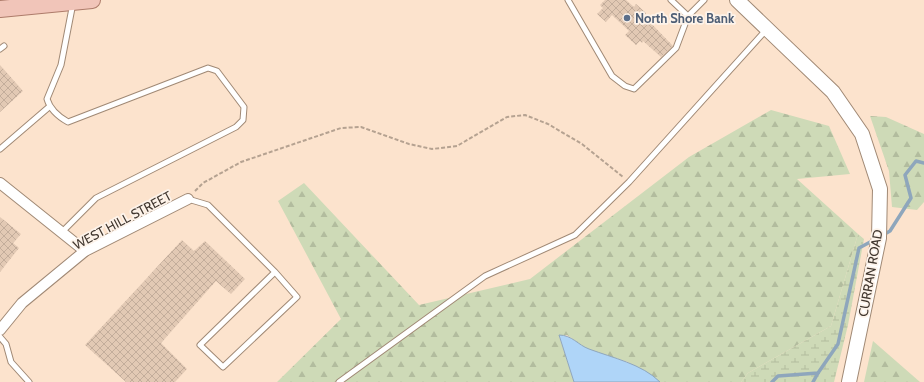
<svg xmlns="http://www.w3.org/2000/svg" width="924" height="382" viewBox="0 0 924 382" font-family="Cabin,sans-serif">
  <defs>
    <pattern id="forest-firs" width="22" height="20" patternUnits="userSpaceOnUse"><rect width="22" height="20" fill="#cedab7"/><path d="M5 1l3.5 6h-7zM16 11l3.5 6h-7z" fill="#b2bc9e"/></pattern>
    <pattern id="wetland-marsh" width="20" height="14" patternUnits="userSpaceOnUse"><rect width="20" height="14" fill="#cedab7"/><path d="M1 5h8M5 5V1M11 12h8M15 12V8" fill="none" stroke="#b2bc9e"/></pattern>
    <pattern id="building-cross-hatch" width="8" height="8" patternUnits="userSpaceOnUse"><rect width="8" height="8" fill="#e2c9b4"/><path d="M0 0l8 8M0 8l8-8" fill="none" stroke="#c3ad9b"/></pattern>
  </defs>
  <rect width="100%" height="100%" fill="#fce3cd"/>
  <g fill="url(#forest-firs)">
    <path d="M771 110 829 126 850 174 797 179 858 234 831 326 748 373 741 382H660L628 362 587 349 567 335 559 336 574 382H277L341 319 278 201 304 183 419 305 530 279 689 157Z"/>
    <path d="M870 116 886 117 924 134V202L917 210 892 207 889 171Z"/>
    <path d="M873 341 920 382H864Z"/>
  </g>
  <path fill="url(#wetland-marsh)" d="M858 234 864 239 848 325 834 382H741L748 373 831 326Z"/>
  <path fill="#afd5f8" stroke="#8ea6bc" d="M559 335C572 335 578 345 589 349 613 358 642 364 660 382H574Z"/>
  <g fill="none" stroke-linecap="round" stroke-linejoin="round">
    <g stroke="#8ea6bc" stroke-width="3.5">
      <path d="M883 235 890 231 911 198 905 175 916 161 924 163"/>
      <path d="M772 382 778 376 818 373 838 344 859 248 874 240"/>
      <path d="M813 382 818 373"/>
    </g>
  </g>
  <g fill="url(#building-cross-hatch)">
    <path d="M605 0H626L634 7 636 4 646 13 644 16 673 46 661 57 643 41 642 43 640 41 636 45 625 35 629 31 612 15 606 22 597 14 603 8 600 5Z"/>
    <path d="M0 65 23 91 0 112Z"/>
    <path d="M0 217 21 234 13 243 19 248 0 272Z"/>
    <path d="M182 240 194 251 205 241 245 279 231 294 216 281 161 343 187 369 175 382H126L85 345Z"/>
  </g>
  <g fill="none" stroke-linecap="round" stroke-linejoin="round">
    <g stroke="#a08975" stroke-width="7">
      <g id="lane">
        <path d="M568 0 612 76 625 86 634 89 676 48 688 16 704 0"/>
        <path d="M671 0 688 16"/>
        <path d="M0 49 4 46"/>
        <path d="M0 149 49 107"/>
        <path d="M188 199 208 205 275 272 200 345 223 367 297 297 275 272"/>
        <path d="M62 232 96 198 236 127 243 120 244 107 217 71 208 68 68 122C59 117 50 109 47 99L61 65 73 3"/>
        <path d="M0 337 6 344 11 362 29 382"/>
        <path d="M339 382 485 276 575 235 629 182 766 30"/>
      </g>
    </g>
    <g stroke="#a08975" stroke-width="12">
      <g id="street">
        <path d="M0 183 85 251"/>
        <path d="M0 330 22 303 85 251 188 199"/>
      </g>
    </g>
    <g stroke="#a08975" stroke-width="16">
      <path id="secondary" d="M737 0 833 92 862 134 880 189 879 238 849 382"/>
    </g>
    <g stroke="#ad7b6a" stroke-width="18">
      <path id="primary" d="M0 9 92 0"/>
    </g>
    <path stroke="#b5a291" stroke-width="2" stroke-dasharray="4 2" stroke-linecap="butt" d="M195 191 203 183 241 162 341 128 361 127 409 144 432 149 457 146 507 117 525 115 548 124 582 144 623 177"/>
    <use href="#lane" stroke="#fff" stroke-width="5"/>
    <use href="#street" stroke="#fff" stroke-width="10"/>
    <use href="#secondary" stroke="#fff" stroke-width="14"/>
    <use href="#primary" stroke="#f1c5b9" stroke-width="16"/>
  </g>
  <circle fill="#5c6f8a" stroke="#fdf3ea" stroke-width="1.5" cx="627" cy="18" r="4"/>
  <g text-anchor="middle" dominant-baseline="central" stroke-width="3.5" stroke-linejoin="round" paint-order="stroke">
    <g font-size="13" font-weight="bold" fill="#4e5e75" stroke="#fdf3ea" text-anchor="start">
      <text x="635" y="18">North Shore Bank</text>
    </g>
    <g font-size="13" fill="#41372f" stroke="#fdf3ea">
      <text transform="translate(122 220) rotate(-28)">WEST HILL STREET</text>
      <text transform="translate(870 273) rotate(-80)">CURRAN ROAD</text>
    </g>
  </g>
</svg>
